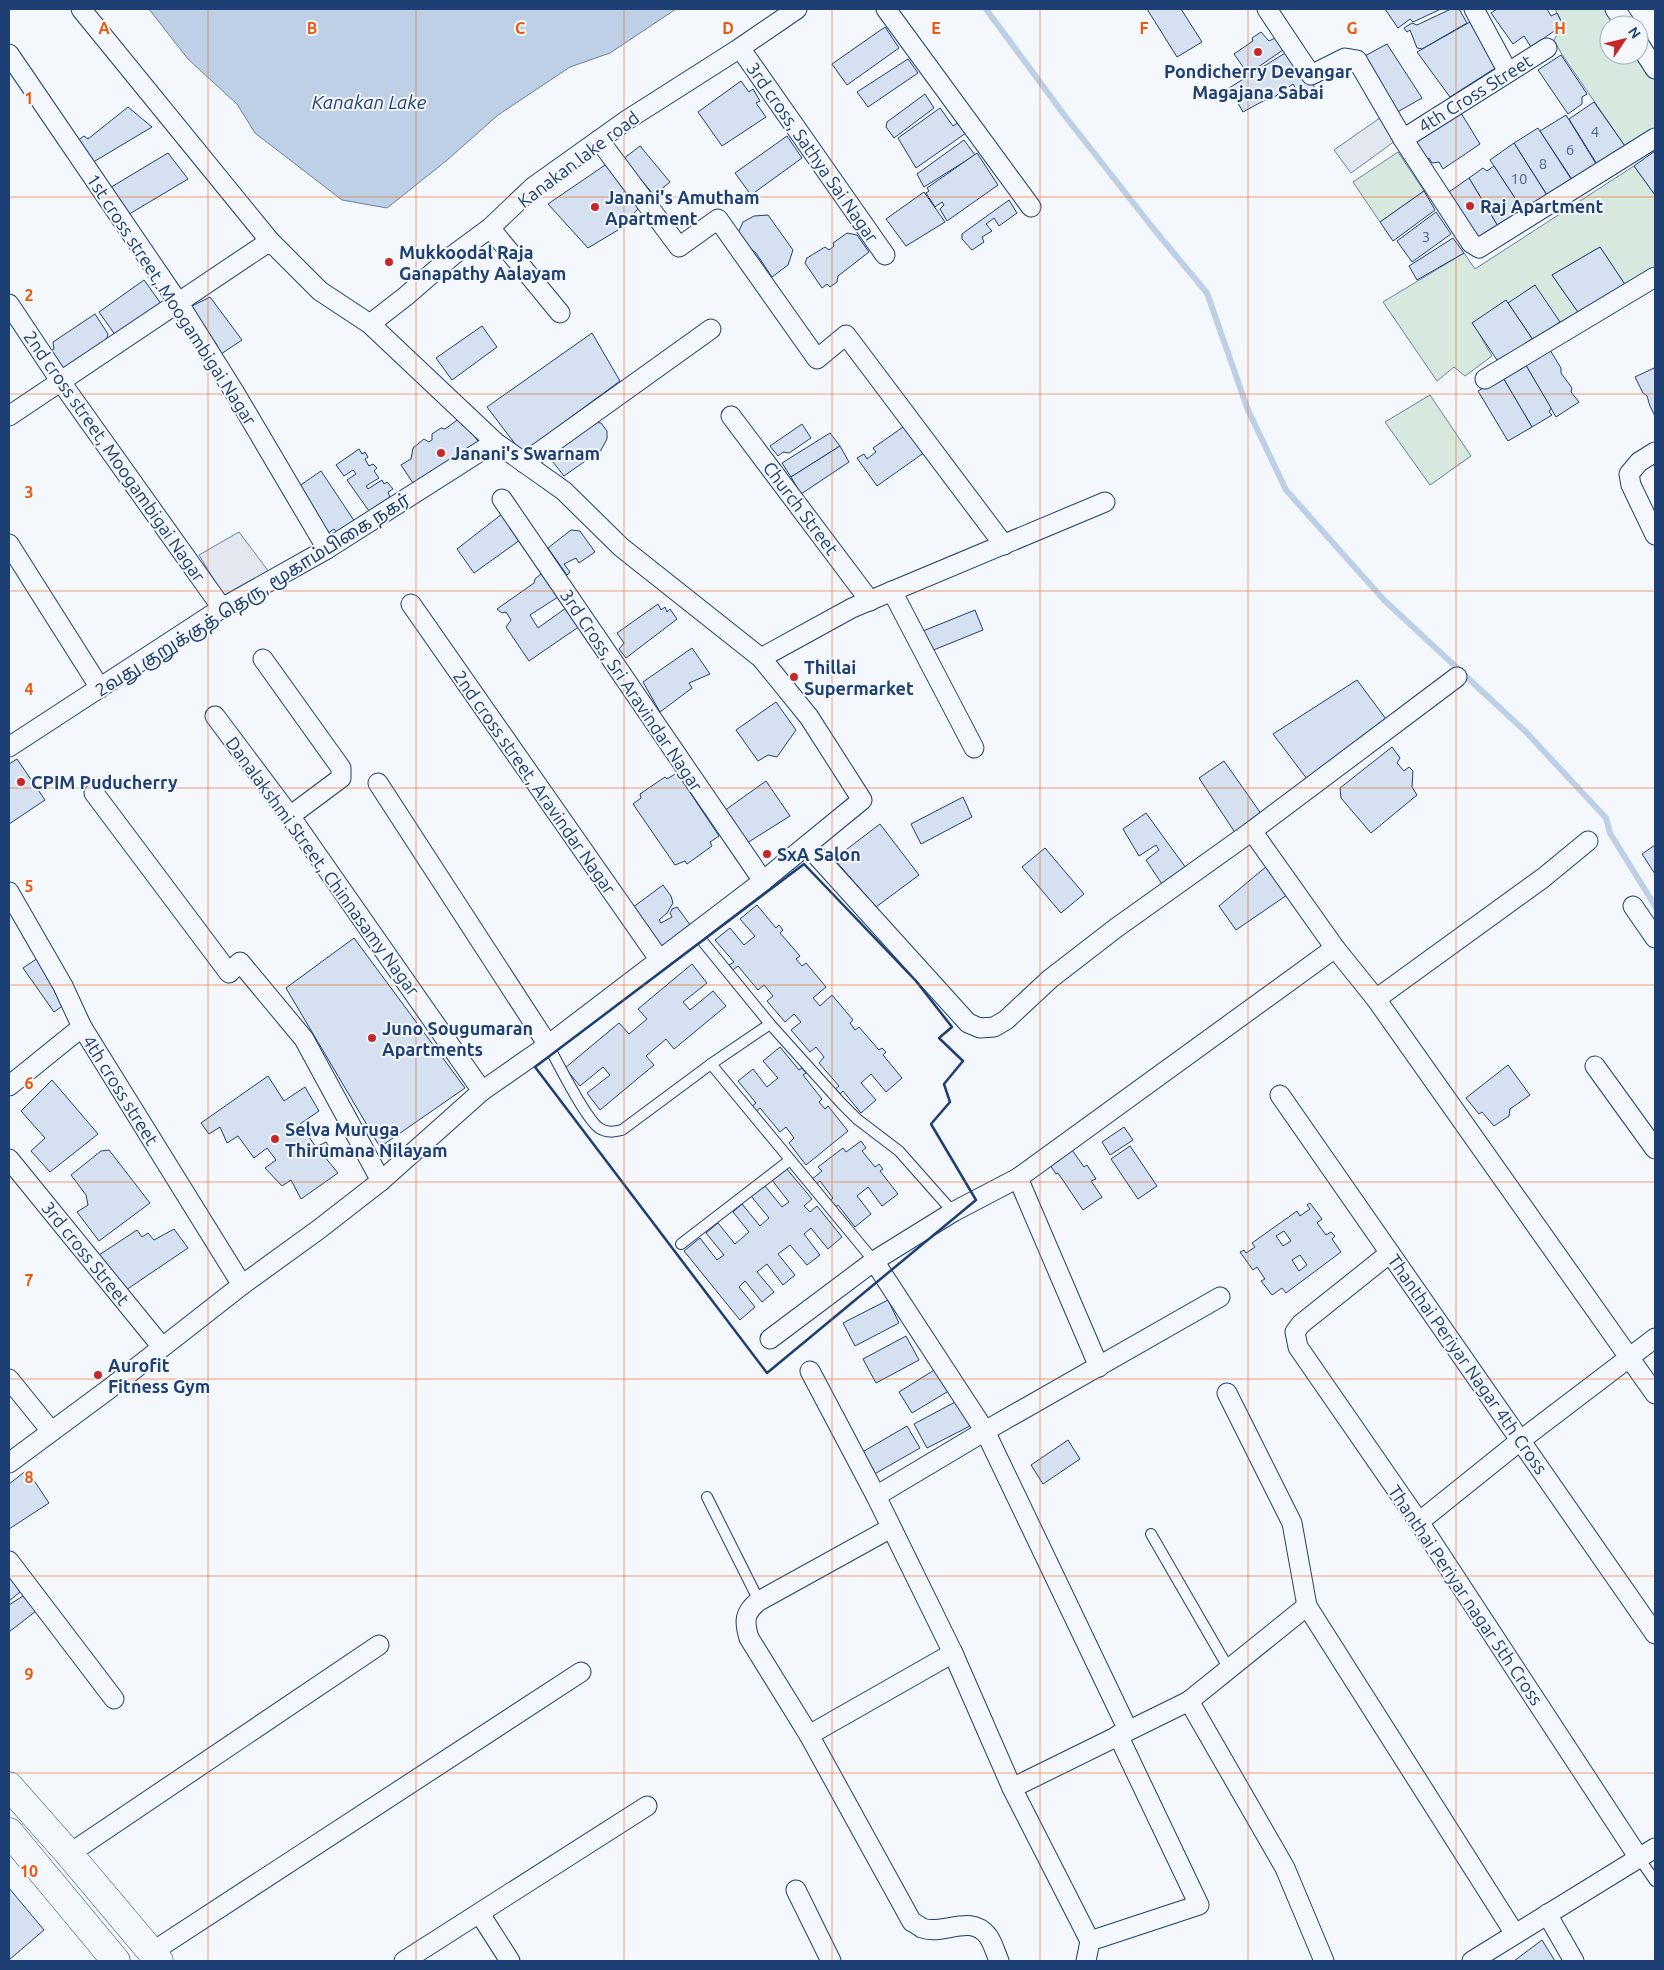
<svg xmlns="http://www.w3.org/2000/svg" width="1664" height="1970" viewBox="0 0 1664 1970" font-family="Ubuntu,'Noto Sans Tamil',sans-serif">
  <rect width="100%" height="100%" fill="#f4f7fb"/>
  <g fill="#d7e8df" stroke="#687fa3">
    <path d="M1555 9H1609L1620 25H1609V55H1639L1655 77V131L1627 149 1561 53 1554 40 1563 25Z"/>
    <path d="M1398 152 1424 191 1380 222 1353 182Z"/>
    <path d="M1634 166 1655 195V269L1626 286 1600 247 1552 275 1580 315 1560 322 1508 303 1506 301 1473 323 1492 356 1465 376 1454 367 1437 381 1383 302 1464 253 1475 269Z"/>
    <path d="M1430 395 1471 456 1430 485 1385 422Z"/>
  </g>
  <g fill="#e3e8f0" stroke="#687fa3">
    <path d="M1384 115 1399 138 1351 173 1334 150Z"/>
    <path d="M239 532 269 572 225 598 199 555Z"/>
  </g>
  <path fill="#bed0e5" stroke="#687fa3" d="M149 9H676L610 53 570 67 498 115 446 161 387 208 342 200 255 133 237 104 188 59Z"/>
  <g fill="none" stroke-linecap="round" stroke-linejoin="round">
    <path stroke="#bed0e5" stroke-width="6" d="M986 9 1065 116 1153 228 1207 293 1248 410 1286 490 1384 600 1526 732 1606 818 1610 833 1655 906"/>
  </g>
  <g fill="#d5e0f0" stroke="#1d3f73" fill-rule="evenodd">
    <path d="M1147 9H1181L1202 42 1177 57Z"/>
    <path d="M1385 9H1441L1413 22 1410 19 1398 28Z"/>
    <path d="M1451 9H1459L1467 23 1422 49 1417 48 1410 30 1407 32 1404 28 1412 23 1417 25Z"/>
    <path d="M1497 9H1547L1551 16 1557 13 1563 25 1531 47 1524 36 1513 44 1491 13Z"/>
    <path d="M1470 22 1497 67 1450 97 1417 52Z"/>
    <path d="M885 27 899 48 847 85 832 64Z"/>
    <path d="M1261 32 1269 41 1275 38 1283 50 1248 74 1234 54 1253 41 1252 38Z"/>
    <path d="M1387 44 1422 98 1394 114 1361 58Z"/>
    <path d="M1290 50 1315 88 1301 97 1293 84 1270 100H1265L1243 112 1229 88Z"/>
    <path d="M1561 55 1587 94 1582 97V104L1568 114 1538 70Z"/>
    <path d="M908 59 918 73 868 107 857 92Z"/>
    <path d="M741 81 749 92 753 89 760 101 756 103 766 117 722 146 698 112Z"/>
    <path d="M925 94 934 108 894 138 886 127 887 122Z"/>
    <path d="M1594 102 1627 149 1600 169 1569 119Z"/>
    <path d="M128 107 152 127 90 164 77 141 84 136 88 139Z"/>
    <path d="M940 108 953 126 959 122 966 133 916 168 898 138Z"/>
    <path d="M1461 113 1480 144 1443 169 1439 162 1432 163 1429 158 1424 162 1415 141Z"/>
    <path d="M1566 115 1598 167 1577 187 1540 131Z"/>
    <path d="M1538 128 1573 182 1549 198 1514 143Z"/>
    <path d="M787 136 802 158 751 195 735 173Z"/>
    <path d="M964 140 975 155 924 187 917 174Z"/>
    <path d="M1514 143 1548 197 1524 212 1490 160Z"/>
    <path d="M640 146 670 182 654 195 623 159Z"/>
    <path d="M1655 151V195L1634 166Z"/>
    <path d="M168 153 188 179 126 216 108 189Z"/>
    <path d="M977 153 998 185 947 221 940 209 944 205 942 202 935 207 926 193 929 191 927 188Z"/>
    <path d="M608 163 640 204 638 209 618 230 588 248 548 204Z"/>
    <path d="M1494 166 1524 212 1499 228 1469 178 1483 168 1487 171Z"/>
    <path d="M1469 178 1499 228 1476 243 1446 194Z"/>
    <path d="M1424 191 1435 210 1393 241 1380 222Z"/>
    <path d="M924 192 945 222 906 246 886 219Z"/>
    <path d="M1009 200 1017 213 999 226 994 218 986 224 992 231 982 237 984 242 972 250 962 239V234Z"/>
    <path d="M1436 212 1451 234 1412 262 1397 241Z"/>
    <path d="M768 215 793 250 788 265 772 277 756 253 744 243 738 233 743 222 754 216Z"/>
    <path d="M847 233 857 235 869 252 838 276 837 282 830 287 827 284 822 288 805 263 807 258 825 247 829 250 834 246 833 243Z"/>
    <path d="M1453 238 1464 253 1417 280 1409 266Z"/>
    <path d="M1600 247 1626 286 1580 315 1552 275Z"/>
    <path d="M144 280 162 305 116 336 99 312Z"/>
    <path d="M1535 285 1560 322 1533 340 1508 303Z"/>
    <path d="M210 297 242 340 221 354 217 345 190 307Z"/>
    <path d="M1506 300 1533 340 1497 360 1472 323Z"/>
    <path d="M95 314 108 334 106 341 63 371 50 351 54 349 53 342Z"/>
    <path d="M482 326 497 347 452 380 436 358Z"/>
    <path d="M592 333 620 381 522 453 487 407Z"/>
    <path d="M1550 350 1561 368V373L1572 388 1571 392 1579 402 1556 417 1524 362Z"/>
    <path d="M1524 362 1551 408 1549 412 1552 415 1532 427 1502 376Z"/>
    <path d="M1654 368 1655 371V416L1650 406 1647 396 1643 393 1635 377Z"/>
    <path d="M1502 376 1532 427 1508 441 1478 391Z"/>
    <path d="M460 418 481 445 417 489 401 465 411 459 413 448 424 439 429 442 432 440V434L441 428 445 429Z"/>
    <path d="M594 422 601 423 607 431V439L601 450 564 476 545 452Z"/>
    <path d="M802 424 811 438 789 453 783 452 778 456 770 446Z"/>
    <path d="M906 425 925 452 877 486 857 458 864 454 867 459 876 452 873 448Z"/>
    <path d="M830 433 840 446 791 477 782 463Z"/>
    <path d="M840 446 849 462 801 494 791 477Z"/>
    <path d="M359 449 362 454 365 452 368 457 365 459 369 466 373 464 377 468 374 471 379 478 366 486 368 489 382 480 384 484 387 482 393 489 388 492 390 497 369 511 347 480 356 474 353 470 344 476 336 465Z"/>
    <path d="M321 471 355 522 339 535 334 529 324 536 295 489Z"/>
    <path d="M502 514 520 540 474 573 457 549Z"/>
    <path d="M571 530 580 531 595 552 579 563 576 558 564 564 570 572 567 575 548 548Z"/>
    <path d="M541 574 547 576 558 597 530 615 538 628 566 608 580 626 529 661 506 627 511 620 506 612 502 613 497 609 534 583 535 579Z"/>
    <path d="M658 604 661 610 665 607 667 612 670 609 677 619 626 658 619 649 624 643 617 633Z"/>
    <path d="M975 610 983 630 931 651 923 631Z"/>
    <path d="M692 648 710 674 689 683 692 688 660 712 643 682Z"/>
    <path d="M1357 680 1386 719 1307 779 1273 734Z"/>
    <path d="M776 702 796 730 777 757 768 755 758 761 736 730Z"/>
    <path d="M1392 747 1400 758 1397 763 1404 771 1409 767 1413 771 1412 787 1417 795 1371 833 1341 798 1340 788Z"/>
    <path d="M17 759 45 800 9 824V764Z"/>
    <path d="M1224 761 1262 815 1236 834 1199 778Z"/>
    <path d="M677 773 719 836 710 842 712 846 687 864 685 861 675 865 633 804 641 798 640 794 665 777 667 779Z"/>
    <path d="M766 781 790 816 747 843 724 811Z"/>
    <path d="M963 797 972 817 921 844 911 824Z"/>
    <path d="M1146 813 1186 868 1162 884 1146 860 1159 850 1156 845 1139 856 1123 829Z"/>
    <path d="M880 824 919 875 876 907 834 859Z"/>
    <path d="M1655 845V874L1642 854Z"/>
    <path d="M1045 848 1084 894 1061 913 1022 867Z"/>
    <path d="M1267 866 1287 895 1236 930 1219 906Z"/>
    <path d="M663 885 671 896 673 903 667 913 659 920 661 923 672 917 670 913 672 909 677 907 691 926 659 948 632 908Z"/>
    <path d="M757 905 776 928 779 925 783 930 780 933 800 956 796 959 802 966 806 963 826 987 813 998 820 1006 832 995 853 1020 850 1023 855 1030 859 1027 879 1050 882 1048 886 1052 883 1055 902 1078 886 1092 871 1074 861 1083 876 1100 861 1113 843 1091 839 1095 834 1090 839 1086 819 1063 824 1057 816 1047 810 1052 791 1030 801 1022 794 1014 785 1022 767 1001 773 996 764 985 758 990 738 966 733 970 729 965 734 962 715 940 730 928 744 945 755 936 740 919Z"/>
    <path d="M354 938 465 1088 380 1147 286 988Z"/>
    <path d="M41 956 68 1002 54 1012 23 968Z"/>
    <path d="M692 964 707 983 683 1002 690 1010 713 991 726 1006 674 1049 666 1039 646 1056 654 1065 600 1110 587 1093 610 1075 603 1067 580 1086 565 1068 619 1023 629 1034 647 1019 638 1009Z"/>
    <path d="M780 1047 799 1070 802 1068 806 1073 803 1075 822 1099 819 1102 825 1109 828 1106 848 1131 806 1165 789 1143 794 1138 786 1127 780 1132 760 1108 755 1112 751 1107 756 1103 738 1081 753 1069 767 1087 778 1078 763 1061Z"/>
    <path d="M1508 1065 1530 1095 1510 1109 1509 1116 1494 1126 1482 1112 1479 1114 1466 1098Z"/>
    <path d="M268 1076 284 1101 305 1087 319 1111 300 1124 316 1147 326 1142 333 1152 324 1156 338 1173 301 1199 291 1180 282 1186 265 1168 276 1160 267 1148 254 1158 238 1136 227 1143 220 1127 209 1134 201 1123Z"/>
    <path d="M52 1080 98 1134 50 1172 31 1151 45 1138 21 1111Z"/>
    <path d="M1124 1127 1133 1140 1110 1155 1102 1142Z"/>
    <path d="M861 1141 866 1148 862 1151 875 1167 879 1164 883 1169 880 1171 898 1194 882 1206 868 1187 857 1196 871 1214 855 1227 838 1205 834 1208 828 1202 833 1198 820 1181 815 1185 811 1180 822 1171 818 1167 843 1148 846 1152Z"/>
    <path d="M1130 1146 1157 1186 1138 1199 1111 1159Z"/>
    <path d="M109 1150 150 1203 99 1241 77 1212 88 1205 86 1195 71 1175 101 1151Z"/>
    <path d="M1072 1150 1084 1167 1087 1165 1096 1179 1091 1181 1102 1197 1083 1210 1058 1173 1056 1174 1050 1165Z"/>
    <path d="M786 1168 812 1199 804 1206 810 1212 817 1206 842 1237 828 1249 811 1228 804 1234 820 1255 807 1265 790 1245 778 1254 795 1275 783 1285 767 1264 757 1272 774 1292 762 1302 745 1281 739 1287 755 1307 740 1320 684 1251 700 1238 717 1260 724 1255 706 1233 718 1223 735 1244 749 1232 733 1212 742 1204 760 1226 769 1218 751 1196 765 1186 782 1207 789 1202 772 1180Z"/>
    <path d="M1310 1203 1322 1219 1317 1223 1326 1235 1331 1232 1335 1236 1332 1239 1341 1252 1286 1293 1282 1288 1272 1295 1261 1281 1265 1279 1257 1267 1253 1270 1240 1252 1244 1250 1246 1253 1255 1247 1252 1243 1297 1211 1300 1216 1310 1209 1307 1205ZM1284 1231 1291 1241 1283 1246 1276 1236ZM1300 1255 1307 1265 1299 1271 1292 1260Z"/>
    <path d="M174 1229 188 1248 126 1290 99 1255 137 1230 142 1237 148 1233 154 1240Z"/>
    <path d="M888 1300 899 1323 855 1346 843 1323Z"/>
    <path d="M906 1336 919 1360 876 1383 863 1359Z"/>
    <path d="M939 1367 952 1389 912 1413 899 1392Z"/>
    <path d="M957 1401 970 1426 927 1448 914 1424Z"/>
    <path d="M907 1426 920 1448 871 1476 859 1454Z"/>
    <path d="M1068 1440 1080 1459 1043 1484 1031 1465Z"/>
    <path d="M27 1470 49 1503 9 1529V1484Z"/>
    <path d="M11 1579 20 1592 9 1601V1580Z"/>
    <path d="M23 1596 36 1611 9 1632V1605Z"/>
    <path d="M9 1888 44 1930 9 1960Z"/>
    <path d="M1542 1940 1555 1961H1514Z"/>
  </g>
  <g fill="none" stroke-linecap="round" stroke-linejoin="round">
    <g stroke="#1d3f73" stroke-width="12">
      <g id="lane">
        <path d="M704 943 770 1024 841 1103 857 1119 899 1151 953 1212"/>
        <path d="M548 1045C558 1063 585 1118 599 1128 607 1133 614 1132 622 1130L711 1064 770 1024"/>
        <path d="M711 1064 874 1261"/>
        <path d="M681 1244 790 1160"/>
        <path d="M707 1497 759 1601"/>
        <path d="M1151 1534 1229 1669"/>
        <path d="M1639 1858 1655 1881"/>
      </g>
    </g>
    <g stroke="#1d3f73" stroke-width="21">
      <g id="street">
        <path d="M81 9 270 241"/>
        <path d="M886 9 1031 207"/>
        <path d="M1267 9 1311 75 1345 58 1357 60 1403 139 1471 243 1479 248 1655 138"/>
        <path d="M1474 9 1508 72"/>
        <path d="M1615 9 1626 25"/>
        <path d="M1639 44 1655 69"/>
        <path d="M740 48 885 255"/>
        <path d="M9 54 178 302 235 393 327 549"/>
        <path d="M1403 139 1547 48"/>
        <path d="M599 140 679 247 718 219 817 359 846 335 1004 545"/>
        <path d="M490 228 560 313"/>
        <path d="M9 304 61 382 222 608"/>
        <path d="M370 324 406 296 452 256 490 228 533 187 627 120 740 48 797 9"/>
        <path d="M1485 379 1655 277"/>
        <path d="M9 416 270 241 320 291 370 324 495 442 564 491 621 547 761 658 809 717 862 800 763 881 548 1045 482 1091 381 1181 318 1230 242 1285 109 1389 9 1463"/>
        <path d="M731 416 870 601"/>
        <path d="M1655 452 1639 462 1629 474 1631 485 1655 535"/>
        <path d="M524 463 711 329"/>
        <path d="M502 499 763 881"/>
        <path d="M9 544 100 688"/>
        <path d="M892 591 974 748"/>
        <path d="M411 604 659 959"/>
        <path d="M761 658 852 608 1105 502"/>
        <path d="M263 659 341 768V778L290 816"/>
        <path d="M215 716 290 816 482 1091"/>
        <path d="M9 747 222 608 327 549 495 442"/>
        <path d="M378 783 548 1045"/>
        <path d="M94 793 229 973 240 962 304 1039 381 1181"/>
        <path d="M1252 831 1335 948 1376 999 1655 1394"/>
        <path d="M807 845 968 1023 980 1028 994 1027 1006 1020 1050 979 1116 928 1252 831 1457 677"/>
        <path d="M9 892 63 986 82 1027 242 1285"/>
        <path d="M1633 906 1655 938"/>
        <path d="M1376 999 1543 878 1588 841"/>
        <path d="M1595 1066 1655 1149"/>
        <path d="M9 1086 82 1027"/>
        <path d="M1280 1095 1655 1634"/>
        <path d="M9 1159 162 1347"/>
        <path d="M1390 1253 1301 1324 1295 1332 1298 1347 1419 1522 1639 1858"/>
        <path d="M874 1261 985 1431 1128 1730"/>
        <path d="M770 1339 874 1261 953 1212 1018 1178"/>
        <path d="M1099 1367 1018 1178 1335 948"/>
        <path d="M810 1371 876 1496 953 1653 1012 1788 1090 1941"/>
        <path d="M9 1379 51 1431"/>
        <path d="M1227 1393 1292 1523 1307 1606 1515 1934"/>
        <path d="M876 1496 985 1431 1220 1297"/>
        <path d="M1419 1522 1521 1440 1655 1338"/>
        <path d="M891 1528 759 1601C744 1612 744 1622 749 1638L809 1735 912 1922C915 1923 919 1926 922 1928 944 1936 970 1913 988 1936 993 1943 996 1954 999 1961"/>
        <path d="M9 1561 114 1699"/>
        <path d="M1189 1701 1307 1606"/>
        <path d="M809 1735 953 1653"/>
        <path d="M1012 1788 1189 1701 1285 1868 1324 1961"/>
        <path d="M69 1854 379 1645"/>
        <path d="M796 1890 831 1961"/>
        <path d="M480 1914 510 1961"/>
        <path d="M1547 1914 1574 1961"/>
        <path d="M152 1952 581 1672"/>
        <path d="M404 1961 647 1806"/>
        <path d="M1086 1961 1090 1941 1199 1905 1118 1735"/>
        <path d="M1472 1961 1655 1848"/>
      </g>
    </g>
    <g stroke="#1d3f73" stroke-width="29">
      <g id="highway">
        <path d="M9 1786 69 1854 159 1961"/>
        <path d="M9 1832 116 1961"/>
      </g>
    </g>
    <use href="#lane" stroke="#f4f7fb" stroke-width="10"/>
    <use href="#street" stroke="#f4f7fb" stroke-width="19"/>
    <use href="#highway" stroke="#f4f7fb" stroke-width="28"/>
    <path stroke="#1d3f73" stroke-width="2.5" d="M804 864 916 981 952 1027 939 1038 963 1061 944 1084 950 1102 931 1124 976 1200 767 1373 535 1067Z"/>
  </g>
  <path fill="none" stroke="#e8590c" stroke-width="1" stroke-opacity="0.55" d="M208 9V1961M416 9V1961M624 9V1961M832 9V1961M1040 9V1961M1248 9V1961M1456 9V1961M9 197H1655M9 394H1655M9 591H1655M9 788H1655M9 985H1655M9 1182H1655M9 1379H1655M9 1576H1655M9 1773H1655"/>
  <g fill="#c62828" stroke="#f4f7fb" stroke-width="2">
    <circle cx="1258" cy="52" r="5"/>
    <circle cx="1470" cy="206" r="5"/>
    <circle cx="595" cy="207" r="5"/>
    <circle cx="389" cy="262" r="5"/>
    <circle cx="441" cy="453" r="5"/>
    <circle cx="794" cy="677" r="5"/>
    <circle cx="21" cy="782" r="5"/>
    <circle cx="767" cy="854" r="5"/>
    <circle cx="372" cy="1038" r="5"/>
    <circle cx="275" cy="1139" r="5"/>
    <circle cx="98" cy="1375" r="5"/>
  </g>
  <g text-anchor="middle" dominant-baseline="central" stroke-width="4" stroke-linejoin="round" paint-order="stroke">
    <g font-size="15" fill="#4b6792">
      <text x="1595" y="131">4</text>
      <text x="1570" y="149">6</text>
      <text x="1543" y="163">8</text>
      <text x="1519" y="178">10</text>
      <text x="1426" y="236">3</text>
    </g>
    <g font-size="18" font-weight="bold" fill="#1d3f73" stroke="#f4f7fb" text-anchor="start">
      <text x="1258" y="71" text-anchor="middle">Pondicherry Devangar<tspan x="1258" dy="21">Magajana Sabai</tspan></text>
      <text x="605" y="197">Janani's Amutham<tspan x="605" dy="21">Apartment</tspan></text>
      <text x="1480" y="206">Raj Apartment</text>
      <text x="399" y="252">Mukkoodal Raja<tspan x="399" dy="21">Ganapathy Aalayam</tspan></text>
      <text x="451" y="453">Janani's Swarnam</text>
      <text x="804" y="667">Thillai<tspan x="804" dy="21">Supermarket</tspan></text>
      <text x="31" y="782">CPIM Puducherry</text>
      <text x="777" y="854">SxA Salon</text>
      <text x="382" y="1028">Juno Sougumaran<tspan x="382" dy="21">Apartments</tspan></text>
      <text x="285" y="1129">Selva Muruga<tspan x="285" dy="21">Thirumana Nilayam</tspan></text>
      <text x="108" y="1365">Aurofit<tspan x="108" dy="21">Fitness Gym</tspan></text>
    </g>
    <g font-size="18" fill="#1d3f73" stroke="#f4f7fb">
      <text transform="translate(1475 93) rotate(-32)">4th Cross Street</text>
      <text transform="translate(813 152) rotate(55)">3rd cross, Sathya Sai Nagar</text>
      <text transform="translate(578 159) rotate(-37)">Kanakan lake road</text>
      <text transform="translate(172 299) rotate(57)">1st cross street, Moogambigai Nagar</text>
      <text transform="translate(115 456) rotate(55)">2nd cross street, Moogambigai Nagar</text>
      <text transform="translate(801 508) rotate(53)">Church Street</text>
      <text transform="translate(252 594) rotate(-32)">2வது குறுக்குத் தெரு, மூகாம்பிகை நகர்</text>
      <text transform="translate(632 690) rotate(56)">3rd Cross, Sri Aravindar Nagar</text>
      <text transform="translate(535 782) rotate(55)">2nd cross street, Aravindar Nagar</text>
      <text transform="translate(323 866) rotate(54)">Danalakshmi Street, Chinnasamy Nagar</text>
      <text transform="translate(121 1090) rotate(58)">4th cross street</text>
      <text transform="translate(86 1253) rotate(51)">3rd cross Street</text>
      <text transform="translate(1468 1364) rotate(55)">Thanthai Periyar Nagar 4th Cross</text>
      <text transform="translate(1466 1595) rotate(56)">Thanthai Periyar nagar 5th Cross</text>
    </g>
    <g font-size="19" font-style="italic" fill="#1d3f73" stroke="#f4f7fb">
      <text x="369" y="102">Kanakan Lake</text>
    </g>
  </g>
  <g font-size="16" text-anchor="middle" font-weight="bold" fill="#e8590c" stroke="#f4f7fb" stroke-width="4" stroke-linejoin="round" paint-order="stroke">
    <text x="104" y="34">A</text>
    <text x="312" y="34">B</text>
    <text x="520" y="34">C</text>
    <text x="728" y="34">D</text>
    <text x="936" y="34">E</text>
    <text x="1144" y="34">F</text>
    <text x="1352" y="34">G</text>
    <text x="1560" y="34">H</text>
    <text x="29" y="104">1</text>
    <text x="29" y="301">2</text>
    <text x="29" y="498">3</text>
    <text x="29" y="695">4</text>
    <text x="29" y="892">5</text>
    <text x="29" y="1089">6</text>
    <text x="29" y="1286">7</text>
    <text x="29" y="1483">8</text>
    <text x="29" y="1680">9</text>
    <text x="29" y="1877">10</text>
  </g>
  <rect width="1664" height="1970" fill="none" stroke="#1d3f73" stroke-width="20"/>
  <g transform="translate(1624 40) rotate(55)"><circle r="24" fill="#f4f7fb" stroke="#9eadc5"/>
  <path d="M0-4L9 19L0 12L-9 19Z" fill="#c62828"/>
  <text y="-8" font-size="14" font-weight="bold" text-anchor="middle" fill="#1d3f73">N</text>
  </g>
</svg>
